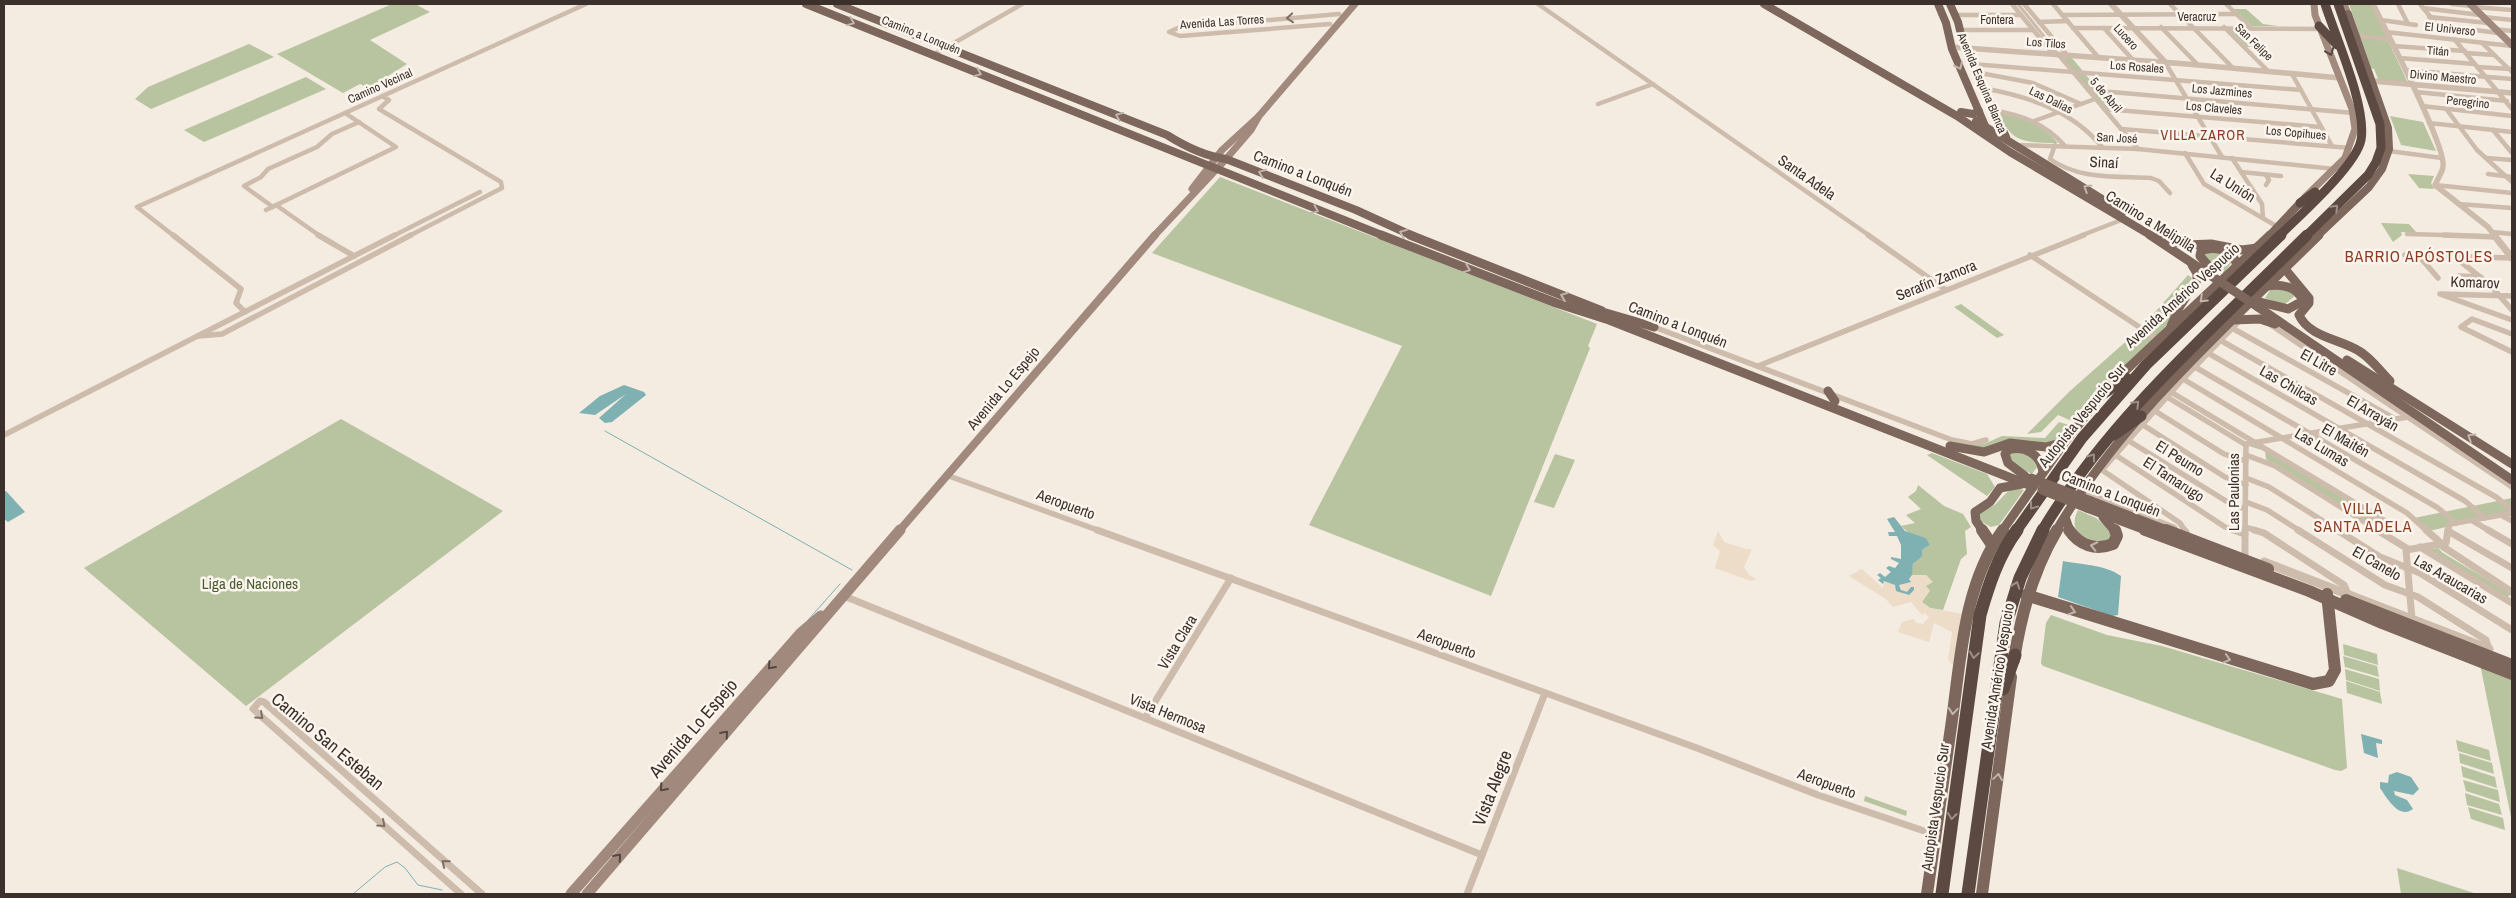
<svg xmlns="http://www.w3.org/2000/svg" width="2516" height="898" viewBox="0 0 2516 898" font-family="'Archivo Narrow',sans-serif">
  <rect width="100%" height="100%" fill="#f4ebe1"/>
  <g fill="#b8c4a0">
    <path d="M392 4H415L430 12 370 40 407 64 369 88 360 84 343 93 277 54Z"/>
    <path d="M2349 4H2371L2408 83 2379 81 2374 69 2371 68Z"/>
    <path d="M2234 9H2246L2263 24 2278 26H2252Z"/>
    <path d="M2231 31H2245L2262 47H2247Z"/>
    <path d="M249 44 274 57 151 109 135 99 148 87Z"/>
    <path d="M2063 58H2072L2114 109H2105Z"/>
    <path d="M306 77 326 89 204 142 184 130Z"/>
    <path d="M1999 113C2022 117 2043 125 2058 143 2027 142 2012 145 1999 113Z"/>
    <path d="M2390 116 2423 122 2436 151 2401 145Z"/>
    <path d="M2408 174 2434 176 2431 183 2434 189 2419 188Z"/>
    <path d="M1220 177 1597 324 1588 346 1590 348 1491 596 1309 525 1402 346 1152 253Z"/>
    <path d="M2381 223 2409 224 2417 233 2401 232 2402 235 2393 242Z"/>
    <path d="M2213 251 2229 256 2232 262 2224 273 2207 261 2204 255Z"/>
    <path d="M2188 275 2192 278 2172 318 2165 327 2074 422 2058 415 2041 432 2027 434 2070 391 2140 329Z"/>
    <path d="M2272 287H2281L2296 295 2284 305 2265 298Z"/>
    <path d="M1961 304 2004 335 1997 338 1954 307Z"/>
    <path d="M341 419 503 511 246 706 84 568Z"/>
    <path d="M2059 422 2069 425 2055 443 1983 449 1963 445 1984 444 2002 436 2045 438Z"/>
    <path d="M2253 443 2382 521 2373 522 2372 525 2271 463 2266 459 2265 451 2249 446Z"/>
    <path d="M2011 451 2030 454 2037 467 2032 474 2012 464 2009 454Z"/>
    <path d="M1932 453 1987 474 1995 487 1987 496 1927 455Z"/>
    <path d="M1555 454 1575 460 1554 508 1534 502Z"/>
    <path d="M1918 485 1944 506 1963 514 1971 527 1965 531 1967 554 1961 559 1943 610 1930 608 1922 602 1929 589 1925 586 1932 582 1926 575H1912C1912 566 1913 560 1921 556L1922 550 1930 545 1926 538 1909 533 1901 526 1915 523 1906 515 1921 509 1908 497 1916 491Z"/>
    <path d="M2016 488 2024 490 1999 525 1991 527 1980 521 1978 514C1983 509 1987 509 1993 506 2002 500 2004 491 2016 488Z"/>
    <path d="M2512 498V512L2429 531 2414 518Z"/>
    <path d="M2078 510 2096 518 2112 531 2111 541C2091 543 2065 535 2078 510Z"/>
    <path d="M2438 548 2443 553 2511 594 2505 599 2427 550Z"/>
    <path d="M2051 615 2107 635 2162 646 2342 699 2347 768 2341 771 2335 770 2043 666 2041 663 2046 623Z"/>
    <path d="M2343 644 2377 654 2378 665 2344 655Z"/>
    <path d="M2343 656 2377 666 2379 677 2345 667Z"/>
    <path d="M2480 664 2512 677V822Z"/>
    <path d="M2345 669 2379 679 2380 691 2346 680Z"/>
    <path d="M2346 681 2380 692 2382 704 2347 693Z"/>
    <path d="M2456 740 2489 750 2491 761 2458 751Z"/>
    <path d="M2459 753 2492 763 2494 774 2460 763Z"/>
    <path d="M2461 766 2495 777 2497 788 2463 777Z"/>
    <path d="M2463 780 2498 790 2500 802 2466 791Z"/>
    <path d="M2465 793 2499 804 2502 815 2467 805Z"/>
    <path d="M1865 796 1907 811 1906 816 1864 801Z"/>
    <path d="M2468 807 2503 818 2505 830 2471 819Z"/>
    <path d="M2397 868 2477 894H2401Z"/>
  </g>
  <g fill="#ecdcc8">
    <path d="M1718 531 1724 542 1746 549H1752L1744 567 1749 575 1756 579 1751 581 1715 568 1720 551 1713 545Z"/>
    <path d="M1862 569 1883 588 1884 581 1892 583 1906 595 1914 590 1911 588 1910 592H1904L1899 585 1910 582 1909 579 1912 575H1926L1933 582 1926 586 1930 591 1922 602 1930 608 1962 614 1953 665 1948 660 1952 632 1934 623 1929 642 1898 632 1902 622 1914 619 1916 623 1923 624 1929 617 1924 612 1923 616 1911 602 1893 607 1886 599 1849 576Z"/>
  </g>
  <g fill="#7fb0b2">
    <path d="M624 385 644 392 646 395 612 422 605 423 599 418 626 394 595 415 579 413 600 396Z"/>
    <path d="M6 491 25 512 8 522 4 519V492Z"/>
    <path d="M1894 517 1905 531 1926 538 1930 545 1922 550V556L1913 564 1912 575 1909 579 1911 582 1899 585 1901 590 1907 592 1911 587H1914V590L1909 595 1896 591 1895 585 1884 581 1883 584 1878 580 1881 578 1877 575 1880 573 1885 577 1891 572 1886 568 1889 566 1895 568 1899 563 1891 559V557L1901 559V545L1897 536H1889L1888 532H1895L1887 519Z"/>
    <path d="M2063 561C2081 565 2104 564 2121 576L2118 615 2112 616 2058 597Z"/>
    <path d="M2361 734 2382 740V744L2376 743 2378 758 2364 753Z"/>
    <path d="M2397 772 2411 777 2419 789 2413 795 2394 791 2395 795 2407 800 2413 809C2399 820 2387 798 2380 788V782L2388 783 2389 775Z"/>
  </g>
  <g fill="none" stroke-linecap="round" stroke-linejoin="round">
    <g stroke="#7fb0b2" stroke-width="1">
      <path d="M605 431 852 570"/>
      <path d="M808 620 840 584"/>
      <path d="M353 894 385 867 397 862 405 868 418 885 442 890"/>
    </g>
    <path stroke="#cdbbac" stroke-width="3" d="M2018 4 2058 54"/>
    <g stroke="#cdbbac" stroke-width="4.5">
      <path d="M1538 4 1870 236"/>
      <path d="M2012 4 2053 54"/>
      <path d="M2024 4 2067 55"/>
      <path d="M2053 4 2098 57"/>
      <path d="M2170 4 2233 68"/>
      <path d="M2226 4 2251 28"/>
      <path d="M2398 4 2408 24"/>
      <path d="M2420 4 2437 25 2498 33"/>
      <path d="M2452 4 2472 6"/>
      <path d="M2473 7 2512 10"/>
      <path d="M2423 8 2480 15"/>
      <path d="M1955 15H2021"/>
      <path d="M2062 15 2237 14"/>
      <path d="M2429 17 2488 23"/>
      <path d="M2483 17 2512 20"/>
      <path d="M2381 20 2416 25"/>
      <path d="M2039 22 2068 21"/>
      <path d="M1330 24 1180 36 1169 32 1178 28 1339 14"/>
      <path d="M2161 27 2198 65"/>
      <path d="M2224 27 2269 72"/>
      <path d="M2073 28 2320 29"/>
      <path d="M2104 28 2133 60"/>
      <path d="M2494 29 2512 31"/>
      <path d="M1960 30H2033"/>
      <path d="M2386 32 2512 46"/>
      <path d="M2355 35 2390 40"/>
      <path d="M2455 40 2512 109"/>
      <path d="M2482 43 2512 72"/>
      <path d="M2393 46 2465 51"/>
      <path d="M2466 53 2494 55"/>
      <path d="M2058 54 2138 149"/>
      <path d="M933 55 1022 4"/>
      <path d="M2399 58 2475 64"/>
      <path d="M1972 64 2301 90"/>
      <path d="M2166 64 2222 157"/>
      <path d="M2478 67 2510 69"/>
      <path d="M2405 70 2512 79"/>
      <path d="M1975 72 2033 83 2081 104"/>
      <path d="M2292 74 2332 146"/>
      <path d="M1982 88C2027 96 2072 110 2102 147"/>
      <path d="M2088 90 2354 113"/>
      <path d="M2416 92 2507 101"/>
      <path d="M382 96 389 100 379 109 501 182 502 188 409 236"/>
      <path d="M1598 104 1653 84"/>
      <path d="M2422 106 2512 116"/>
      <path d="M2104 109 2321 127"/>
      <path d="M1992 110C2021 115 2045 123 2065 146"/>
      <path d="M2447 110 2477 150 2512 182"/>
      <path d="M2034 121 2095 99"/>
      <path d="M2429 123 2512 132"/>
      <path d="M2121 129 2350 148"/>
      <path d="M2493 130 2512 153"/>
      <path d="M2016 145 2138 149 2335 169"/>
      <path d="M2055 145 2050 159C2079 180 2117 176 2151 178L2159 181 2170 193"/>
      <path d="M2389 151 2442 158"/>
      <path d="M2185 153 2204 184 2278 227"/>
      <path d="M2232 158 2262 204 2263 218"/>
      <path d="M2486 158 2512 160"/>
      <path d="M2241 172 2281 176"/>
      <path d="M2488 174 2512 177"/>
      <path d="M2266 175 2269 180 2266 185"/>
      <path d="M2435 185 2512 193"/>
      <path d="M2458 204 2512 208"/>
      <path d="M276 205 320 236"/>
      <path d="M273 207 244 186 261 177 268 169 317 147 332 134 359 122"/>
      <path d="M266 210 396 147 345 113 586 4"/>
      <path d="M2492 232 2512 234"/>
      <path d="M2407 234 2481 236"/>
      <path d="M174 236 137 207 345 113"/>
      <path d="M393 236 480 192"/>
      <path d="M2080 236 2124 219"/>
    </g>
    <g stroke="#cdbbac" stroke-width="5.5">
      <path d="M173 235 241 289 236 303 245 312"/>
      <path d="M318 235 354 256"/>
      <path d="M1868 235 1946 290"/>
      <path d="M2444 235 2496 237"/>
      <path d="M2030 255 2159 340"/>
      <path d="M2405 255 2512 258"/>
      <path d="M2419 256 2438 278"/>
      <path d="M2455 257 2490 285 2512 310"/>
      <path d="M2459 276 2480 277"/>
      <path d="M2512 296 2440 294 2512 320"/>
      <path d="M2271 325 2512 487"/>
      <path d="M1654 327 1952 440 1972 444 1986 440"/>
      <path d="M2232 328 2395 419"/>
      <path d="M2512 334 2472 319 2461 327 2512 352"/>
      <path d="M199 336 222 334 411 235"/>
      <path d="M2220 340 2496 497 2512 510"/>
      <path d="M2208 353 2465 501 2485 518"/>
      <path d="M1758 366 2084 235"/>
      <path d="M2195 367 2438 508 2456 523"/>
      <path d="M2183 379 2407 513 2427 531"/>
      <path d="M2171 392 2387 522"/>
      <path d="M2167 397 2246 445"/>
      <path d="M2155 411 2224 454 2246 461"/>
      <path d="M2143 425 2225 477 2246 485"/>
      <path d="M4 435 395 235"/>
      <path d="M2129 441 2226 501 2245 509"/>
      <path d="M2246 455 2275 466 2379 531"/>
      <path d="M2117 456 2225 527 2236 531"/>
      <path d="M949 476 1100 531"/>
      <path d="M2246 478 2269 487 2339 531"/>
      <path d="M2246 502 2267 510 2300 531"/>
      <path d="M2365 510 2375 527"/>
      <path d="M2501 515 2512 521"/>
      <path d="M2471 520 2490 531"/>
      <path d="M2245 527 2258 531"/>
      <path d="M2185 531 2180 523 2102 470 2183 379 2240 320"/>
      <path d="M2245 531 2246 444 2408 417"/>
      <path d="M2448 531 2450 524 2512 513"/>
    </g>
    <g stroke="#cdbbac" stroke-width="7">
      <path d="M1097 530 1697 748 1818 795 1936 835"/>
      <path d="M2184 530 2186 532"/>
      <path d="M2233 530 2245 534"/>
      <path d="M2254 530 2264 533 2344 585 2348 594"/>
      <path d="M2298 530 2385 585 2418 597 2486 640 2489 649"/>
      <path d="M2337 530 2380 557 2420 573 2512 630"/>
      <path d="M2377 530 2408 549"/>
      <path d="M2426 530 2442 544"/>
      <path d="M2488 530 2512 544"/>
      <path d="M2448 531 2512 568"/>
      <path d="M2439 544 2512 592"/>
      <path d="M2420 547 2512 603"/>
      <path d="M2245 555V530"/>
      <path d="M844 596 1482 855"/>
      <path d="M2412 619 2406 550 2446 543 2448 530"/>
      <path d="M1145 718 1231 578"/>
      <path d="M461 894 253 709 260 701 264 702 482 894"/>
      <path d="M1467 894 1545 693"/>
    </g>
    <g stroke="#cdbbac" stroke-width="5.5">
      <path d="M2111 4 2166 63"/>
      <path d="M2373 4C2385 29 2447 147 2443 167 2442 173 2437 180 2435 185L2488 227 2495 236"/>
      <path d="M1951 47 2187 64 2340 78"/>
      <path d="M2372 81 2512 93"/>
    </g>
    <g stroke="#cdbbac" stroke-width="7">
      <path d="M2494 235 2512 258"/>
      <path d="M2082 492 2174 528"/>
    </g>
    <path stroke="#cdbbac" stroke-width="9" d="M2264 562 2489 649"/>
    <g stroke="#a18a7d" stroke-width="7">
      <path d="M2344 4 2348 14"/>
      <path d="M2470 4 2512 45"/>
      <path d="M1192 189 1222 150 1259 116 1355 4"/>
      <path d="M2305 197 2345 158 2355 129 2352 109 2315 15 2314 4"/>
      <path d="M1154 236 1226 159 1251 130 1259 116"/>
    </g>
    <path stroke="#a18a7d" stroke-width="8" d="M899 531 1155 235"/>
    <g stroke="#a18a7d" stroke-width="11">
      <path d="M571 894 801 633 821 616"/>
      <path d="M587 894 900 530"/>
    </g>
    <g stroke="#7d675c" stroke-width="8">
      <path d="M806 4 1384 236"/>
      <path d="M837 4 1167 135C1186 147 1204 156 1226 159L1356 210 1413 236"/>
      <path d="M1764 4 1957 116 2010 152 2152 236"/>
      <path d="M1938 4 1946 23 1952 49 1986 128"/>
      <path d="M1950 4 1958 22 1964 47 2006 137"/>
      <path d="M1961 112 1973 114 1979 111"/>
      <path d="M1976 121 2123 212"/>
      <path d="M2269 236 2300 203"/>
      <path d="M2317 236 2369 187 2382 169 2389 149 2388 128 2348 14"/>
    </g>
    <g stroke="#7d675c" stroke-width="9">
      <path d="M1381 235 1556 303 1609 320 2029 485"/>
      <path d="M1410 235 1602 311"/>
      <path d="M2150 235 2216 279"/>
      <path d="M2159 236 2185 245 2211 244 2242 250 2257 248"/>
      <path d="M2211 269 2200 256 2201 251C2215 245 2235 250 2237 267"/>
      <path d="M2285 269 2309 298V303L2299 315C2309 337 2340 339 2359 351 2371 358 2380 371 2390 381"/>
      <path d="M2260 302 2288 309 2303 301C2297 286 2281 284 2267 286"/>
      <path d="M2258 307 2512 480"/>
      <path d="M1606 313 1654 327"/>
      <path d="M2233 320 2260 319 2275 324"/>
      <path d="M2171 326 2180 306 2197 280V273L2192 265"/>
      <path d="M2347 360 2512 464"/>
      <path d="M1828 391 1835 401"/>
      <path d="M1950 446 1984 452 2010 443 2046 447 2064 442"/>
      <path d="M2025 476 2008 463 2005 454 2008 450C2025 445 2040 454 2043 472"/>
      <path d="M2091 501 2169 531"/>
      <path d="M2087 508 2148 531"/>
      <path d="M2065 517 2070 531"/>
      <path d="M2103 517 2115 531"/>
      <path d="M1983 531 1976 521 1975 512 1990 502 2000 488 2022 484"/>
      <path d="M2002 531 2065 442 2109 386 2270 235"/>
      <path d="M2056 531C2123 418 2226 327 2319 235"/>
    </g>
    <g stroke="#7d675c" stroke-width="12">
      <path d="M1982 530 1992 545"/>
      <path d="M2069 530C2079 545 2096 551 2113 544L2117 536 2115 530"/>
      <path d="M2145 530 2309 591 2382 623 2512 674"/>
      <path d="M2166 530 2268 569"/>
      <path d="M2026 595 2313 684 2329 681 2335 670 2327 594"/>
      <path d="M2346 600 2512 665"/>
      <path d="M2014 660C2021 614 2033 570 2057 530"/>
      <path d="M1927 894C1935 836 1944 778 1952 720 1961 656 1964 584 2003 530"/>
      <path d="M1982 894 2011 677"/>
    </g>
    <g stroke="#5c4a42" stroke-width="9">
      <path d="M2319 26 2337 45"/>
      <path d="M2300 203 2315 192"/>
      <path d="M2279 236C2299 216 2356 166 2361 140 2367 107 2336 38 2325 4"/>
      <path d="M2306 236 2368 175 2376 162 2381 148 2380 124 2338 4"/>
    </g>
    <g stroke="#5c4a42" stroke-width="11">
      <path d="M2103 394 2126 378"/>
      <path d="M2114 435 2141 416"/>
      <path d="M2016 531 2082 438 2146 365 2281 235"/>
      <path d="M2042 531C2110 417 2214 328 2307 235"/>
    </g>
    <g stroke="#5c4a42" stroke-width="13">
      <path d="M2003 689 2015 655"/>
      <path d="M1942 894 1980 615C1989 584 1998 556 2017 530"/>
      <path d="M1968 894 2006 623 2020 578 2043 530"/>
    </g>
    <g stroke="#7d675c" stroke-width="9">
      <path d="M2216 279 2258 307"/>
      <path d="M2031 478 2091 501"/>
      <path d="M2042 490 2087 508"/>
    </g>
  </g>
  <defs><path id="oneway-chevron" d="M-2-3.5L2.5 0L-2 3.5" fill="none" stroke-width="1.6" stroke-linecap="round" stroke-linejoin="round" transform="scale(1.25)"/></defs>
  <g stroke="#7d6f65">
    <use href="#oneway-chevron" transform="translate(1290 18) rotate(175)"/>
    <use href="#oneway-chevron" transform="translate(260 716) rotate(42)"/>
    <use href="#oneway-chevron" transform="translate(382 824) rotate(42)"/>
    <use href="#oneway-chevron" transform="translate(445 863) rotate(-140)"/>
  </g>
  <g stroke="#c2b5ac">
    <use href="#oneway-chevron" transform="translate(851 22) rotate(22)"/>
    <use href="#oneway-chevron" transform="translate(1959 66) rotate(66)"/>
    <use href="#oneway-chevron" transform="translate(978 73) rotate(22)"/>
    <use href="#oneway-chevron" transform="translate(1119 116) rotate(-158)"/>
    <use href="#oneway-chevron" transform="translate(1262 173) rotate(-159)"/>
    <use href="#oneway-chevron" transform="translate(2087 188) rotate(-148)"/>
    <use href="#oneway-chevron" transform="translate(1315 210) rotate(22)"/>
    <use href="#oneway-chevron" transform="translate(1403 233) rotate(-158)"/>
    <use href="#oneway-chevron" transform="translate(1467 269) rotate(21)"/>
    <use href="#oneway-chevron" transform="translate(1564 296) rotate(-159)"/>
    <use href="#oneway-chevron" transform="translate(2203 299) rotate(137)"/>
    <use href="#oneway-chevron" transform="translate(2471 437) rotate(-148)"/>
    <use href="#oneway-chevron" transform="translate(2094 546) rotate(-168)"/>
    <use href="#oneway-chevron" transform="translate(2072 611) rotate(18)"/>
    <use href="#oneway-chevron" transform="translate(2227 659) rotate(17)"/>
    <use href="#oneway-chevron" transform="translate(1953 711) rotate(95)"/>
    <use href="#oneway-chevron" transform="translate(1998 777) rotate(-82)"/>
  </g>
  <g stroke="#544640">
    <use href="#oneway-chevron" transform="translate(2330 52) rotate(68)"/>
    <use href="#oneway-chevron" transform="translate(771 666) rotate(132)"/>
    <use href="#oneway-chevron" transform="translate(725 734) rotate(-49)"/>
    <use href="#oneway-chevron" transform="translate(663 788) rotate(131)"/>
    <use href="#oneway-chevron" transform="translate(618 857) rotate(-49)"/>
  </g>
  <g stroke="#9c8e87">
    <use href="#oneway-chevron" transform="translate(2335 208) rotate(-45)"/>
    <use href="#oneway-chevron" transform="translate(2136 404) rotate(-45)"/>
    <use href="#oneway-chevron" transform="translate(2092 457) rotate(-54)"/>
    <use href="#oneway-chevron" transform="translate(2033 506) rotate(126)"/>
    <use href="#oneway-chevron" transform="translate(2016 585) rotate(-71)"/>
    <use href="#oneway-chevron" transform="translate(1974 655) rotate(99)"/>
    <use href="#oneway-chevron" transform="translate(1952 816) rotate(97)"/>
  </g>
  <g text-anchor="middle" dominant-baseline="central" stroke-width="5" stroke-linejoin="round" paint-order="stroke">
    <g font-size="12" fill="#3b302b" stroke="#fbf5ee">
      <text x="2197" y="17">Veracruz</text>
      <text x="1997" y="20">Fontera</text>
      <text transform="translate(1222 22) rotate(-4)">Avenida Las Torres</text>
      <text transform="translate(2450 29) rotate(6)">El Universo</text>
      <text transform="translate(921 35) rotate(22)">Camino a Lonquén</text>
      <text transform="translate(2126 37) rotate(48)">Lucero</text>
      <text transform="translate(2254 42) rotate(44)">San Felipe</text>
      <text transform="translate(2046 43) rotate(4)">Los Tilos</text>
      <text transform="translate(2438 51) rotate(4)">Titán</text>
      <text transform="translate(2137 67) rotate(4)">Los Rosales</text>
      <text transform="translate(2443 77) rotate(5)">Divino Maestro</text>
      <text transform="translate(1982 83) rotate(67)">Avenida Esquina Blanca</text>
      <text transform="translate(380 86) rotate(-24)">Camino Vecinal</text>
      <text transform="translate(2222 91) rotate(5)">Los Jazmines</text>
      <text transform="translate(2106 95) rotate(50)">5 de Abril</text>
      <text transform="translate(2051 100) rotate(26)">Las Dalias</text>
      <text transform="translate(2468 102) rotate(6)">Peregrino</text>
      <text transform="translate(2214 108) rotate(5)">Los Claveles</text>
      <text transform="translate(2296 133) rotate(5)">Los Copihues</text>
      <text transform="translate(2117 138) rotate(3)">San José</text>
    </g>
    <g font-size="14" letter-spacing="1" fill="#8c3b22" stroke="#fbf5ee">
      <text x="2203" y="135">VILLA ZAROR</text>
    </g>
    <g font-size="15" fill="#3b302b" stroke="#fbf5ee">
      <text transform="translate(2104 162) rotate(3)">Sinaí</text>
      <text transform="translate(1303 173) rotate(21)">Camino a Lonquén</text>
      <text transform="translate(1807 177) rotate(35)">Santa Adela</text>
      <text transform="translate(2233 185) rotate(32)">La Unión</text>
      <text transform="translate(2151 221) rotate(32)">Camino a Melipilla</text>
      <text transform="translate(1936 280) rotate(-22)">Serafín Zamora</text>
      <text transform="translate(2475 282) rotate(2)">Komarov</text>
      <text transform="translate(2182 295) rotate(-42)">Avenida Américo Vespucio</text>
      <text transform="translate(1678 324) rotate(21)">Camino a Lonquén</text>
      <text transform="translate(2319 362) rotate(29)">El Litre</text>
      <text transform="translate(2289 385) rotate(30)">Las Chilcas</text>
      <text transform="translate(1003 388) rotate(-50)">Avenida Lo Espejo</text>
      <text transform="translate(2373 413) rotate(30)">El Arrayán</text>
      <text transform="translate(2082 415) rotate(-51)">Autopista Vespucio Sur</text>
      <text transform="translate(2346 440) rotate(30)">El Maitén</text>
      <text transform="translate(2322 447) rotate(31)">Las Lumas</text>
      <text transform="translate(2180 458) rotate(32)">El Peumo</text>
      <text transform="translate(2174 479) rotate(33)">El Tamarugo</text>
      <text transform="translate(2233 492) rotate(-90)">Las Paulonias</text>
      <text transform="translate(2111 493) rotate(21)">Camino a Lonquén</text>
      <text transform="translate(1066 504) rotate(20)">Aeropuerto</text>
      <text transform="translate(2377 563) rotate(30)">El Canelo</text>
      <text transform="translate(2451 579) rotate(30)">Las Araucarias</text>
      <text transform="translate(1177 642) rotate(-59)">Vista Clara</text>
      <text transform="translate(1447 643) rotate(20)">Aeropuerto</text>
      <text transform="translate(1997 676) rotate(-81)">Avenida Américo Vespucio</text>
      <text transform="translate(1168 713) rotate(22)">Vista Hermosa</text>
      <text transform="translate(1827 783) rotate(20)">Aeropuerto</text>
      <text transform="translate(1935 807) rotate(-82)">Autopista Vespucio Sur</text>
    </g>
    <g font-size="15" fill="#4a5a2e" stroke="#fbf5ee">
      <text x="250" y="583">Liga de Naciones</text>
    </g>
    <g font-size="16" letter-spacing="1" fill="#8c3b22" stroke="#fbf5ee">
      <text x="2419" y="256">BARRIO APÓSTOLES</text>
      <text x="2363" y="508">VILLA<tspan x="2363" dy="18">SANTA ADELA</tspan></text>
    </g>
    <g font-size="18" fill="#3b302b" stroke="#fbf5ee">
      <text transform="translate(693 728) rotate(-49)">Avenida Lo Espejo</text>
      <text transform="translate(328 741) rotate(40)">Camino San Esteban</text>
      <text transform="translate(1492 788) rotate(-69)">Vista Alegre</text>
    </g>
  </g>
  <rect width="2516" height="898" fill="none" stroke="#3b302b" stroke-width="10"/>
</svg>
